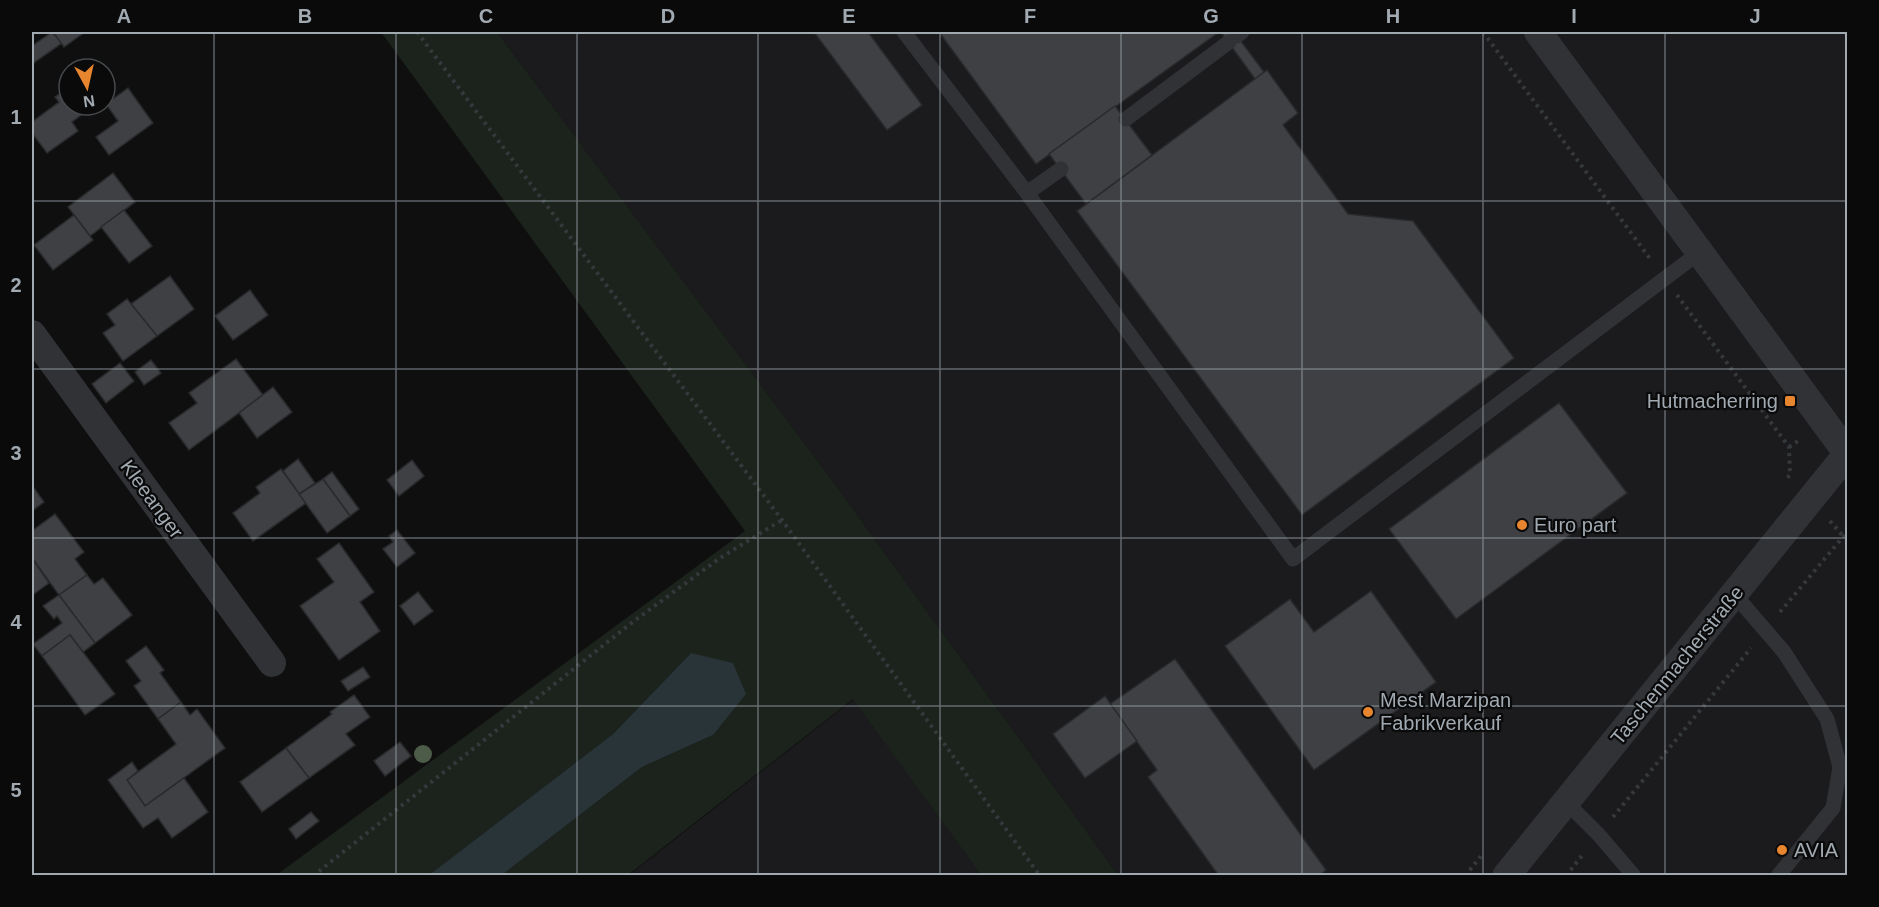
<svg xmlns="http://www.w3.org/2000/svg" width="1879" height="907" viewBox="0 0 1879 907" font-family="Helvetica,sans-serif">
  <rect width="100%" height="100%" fill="#0f0f10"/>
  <g fill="#1b1b1d">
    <path d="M497 32H1847V875H1118L826 472Z"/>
    <path d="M854 699 981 875 628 876Z"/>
  </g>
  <path fill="#1c231c" d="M381 32H497L826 472 1118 875H981L853 699 628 875H502L642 767 713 735 691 653 613 734 429 875 275 876 745 531Z"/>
  <path fill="#293438" d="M691 653 733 663 746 694 713 735 642 767 502 875H429L613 734Z"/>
  <g fill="#3e4043" stroke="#292a2c" stroke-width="1.5">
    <path d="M52 32 62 43 32 64V46Z"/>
    <path d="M53 32H85L64 47Z"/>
    <path d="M814 32H868L922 105 887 130Z"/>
    <path d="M939 32H1219L1036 164Z"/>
    <path d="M1221 32H1234L1264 72 1255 79Z"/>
    <path d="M1267 70 1298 113 1283 125 1348 214 1413 221 1514 358 1302 515 1077 211Z"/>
    <path d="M69 87V105H95L72 122 78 131 47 153 32 133V122L59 102 55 97Z"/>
    <path d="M128 88 153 123 109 155 96 137 118 121 106 104Z"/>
    <path d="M1115 106 1152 155 1086 204 1049 154Z"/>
    <path d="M113 173 135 202 90 236 68 207Z"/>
    <path d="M124 210 152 246 129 263 101 227Z"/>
    <path d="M74 215 93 240 53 270 34 245Z"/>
    <path d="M170 276 194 309 157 336 131 304Z"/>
    <path d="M250 290 268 315 233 340 215 316Z"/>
    <path d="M127 299 157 336 123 361 103 333 115 325 107 314Z"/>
    <path d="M236 359 263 395 189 450 169 423 197 403 189 393Z"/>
    <path d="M151 360 161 373 144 385 135 372Z"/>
    <path d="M120 363 134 381 106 403 92 384Z"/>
    <path d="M273 387 292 412 257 438 239 413Z"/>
    <path d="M1559 403 1627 493 1456 619 1389 529Z"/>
    <path d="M298 459 315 483 299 494 283 471Z"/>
    <path d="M412 460 424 476 399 496 387 480Z"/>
    <path d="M281 469 306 503 253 541 233 513 260 493 256 487Z"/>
    <path d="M332 472 359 509 350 516 323 479Z"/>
    <path d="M323 479 350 516 327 533 299 494Z"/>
    <path d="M34 488 44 502 32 511V489Z"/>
    <path d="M55 514 84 552 75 559 87 575 59 595 32 558V531Z"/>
    <path d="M397 530 415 553 397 567 383 549 393 542 389 536Z"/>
    <path d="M339 543 374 592 360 602 380 631 339 660 300 606 334 582 317 559Z"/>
    <path d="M32 558 49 583 34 594 32 591Z"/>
    <path d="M87 575 94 584 103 578 132 615 95 643 59 595Z"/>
    <path d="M1371 591 1436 682 1314 770 1225 646 1290 599 1314 632Z"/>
    <path d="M418 592 433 611 414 625 400 606Z"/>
    <path d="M59 595 95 643 83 652 70 635 42 656 33 644 62 623 57 616 54 619 43 606Z"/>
    <path d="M70 635 115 694 85 715 42 656Z"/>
    <path d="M146 646 164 670 160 673 181 702 158 719 134 686 141 681 126 661Z"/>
    <path d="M1175 659 1326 870 1319 876H1219L1148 777 1157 770 1110 704Z"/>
    <path d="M363 667 370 677 348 691 341 681Z"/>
    <path d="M354 695 370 717 346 734 355 745 309 778 286 748 332 714 330 712Z"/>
    <path d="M1105 696 1137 741 1085 778 1053 734Z"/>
    <path d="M181 702 190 715 197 709 225 748 145 806 127 780 176 744 158 719Z"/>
    <path d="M400 742 411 756 385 776 374 761Z"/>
    <path d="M286 748 309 778 262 812 240 782Z"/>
    <path d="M132 762 138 771 127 780 145 806 184 778 208 812 172 838 158 818 143 828 108 780Z"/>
    <path d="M311 812 319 821 296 839 289 829Z"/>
  </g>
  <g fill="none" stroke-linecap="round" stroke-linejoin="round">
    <g stroke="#36393c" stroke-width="4" stroke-dasharray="3 4.5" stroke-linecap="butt">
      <path d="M417 32 782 520 1040 876"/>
      <path d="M1483 32 1651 260"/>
      <path d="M1677 295 1789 447 1790 475 1787 478"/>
      <path d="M1789 447 1801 439"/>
      <path d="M1830 521 1843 536"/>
      <path d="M1780 612 1848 531"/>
      <path d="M1613 817 1751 648"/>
      <path d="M313 876 634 621 720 558 782 520"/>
      <path d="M1465 876 1482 855"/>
      <path d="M1566 876 1584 853"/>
    </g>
    <g stroke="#303235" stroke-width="15">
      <path d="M904 32 1027 193 1061 169"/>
      <path d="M1237 36 1242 32"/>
      <path d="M1126 119 1229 42"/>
      <path d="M1027 193 1293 559 1700 252"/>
      <path d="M1734 594 1784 652 1827 719 1840 767 1833 808 1778 876"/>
      <path d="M1566 802 1599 835 1634 876"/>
    </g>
    <g stroke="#303235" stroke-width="28">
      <path d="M1538 32 1847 453"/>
      <path d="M32 334 272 663"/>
      <path d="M1506 876 1848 453"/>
    </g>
  </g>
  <circle fill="#4c5c49" cx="423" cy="754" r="9"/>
  <path fill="none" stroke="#a1a9b1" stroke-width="1.5" stroke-opacity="0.55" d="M214 32V876M396 32V876M577 32V876M758 32V876M940 32V876M1121 32V876M1302 32V876M1483 32V876M1665 32V876M32 201H1848M32 369H1848M32 538H1848M32 706H1848"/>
  <g fill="#e8862f" stroke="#0a0a0b" stroke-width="2">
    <rect x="1784" y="395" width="12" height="12" rx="3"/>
    <circle cx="1522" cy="525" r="6"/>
    <circle cx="1368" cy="712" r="6"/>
    <circle cx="1782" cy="850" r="6"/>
  </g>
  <g text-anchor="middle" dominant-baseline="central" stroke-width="4.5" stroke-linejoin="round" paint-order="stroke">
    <g font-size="20" fill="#a1a9b1" stroke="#0a0a0b" text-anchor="start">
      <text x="1778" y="401" text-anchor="end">Hutmacherring</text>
      <text x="1534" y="525">Euro part</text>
      <text x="1380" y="700">Mest Marzipan<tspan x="1380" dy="23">Fabrikverkauf</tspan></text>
      <text x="1794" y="850">AVIA</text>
    </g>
    <g font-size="20" fill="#a1a9b1" stroke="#0a0a0b">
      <text transform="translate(152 499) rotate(54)">Kleeanger</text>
      <text transform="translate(1677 665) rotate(-51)">Taschenmacherstraße</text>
    </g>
  </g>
  <rect width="1879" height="907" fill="none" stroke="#0a0a0b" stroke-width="66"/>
  <g transform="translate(87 87) rotate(172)"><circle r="28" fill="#0a0a0b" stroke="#464a4d" stroke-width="1.5"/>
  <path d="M0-4.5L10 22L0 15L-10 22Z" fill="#e8862f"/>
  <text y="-9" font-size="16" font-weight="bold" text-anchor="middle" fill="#a1a9b1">N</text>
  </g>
  <rect x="33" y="33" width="1813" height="841" fill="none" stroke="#a1a9b1" stroke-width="2"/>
  <g font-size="20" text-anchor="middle" font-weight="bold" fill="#a1a9b1">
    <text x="124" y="23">A</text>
    <text x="305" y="23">B</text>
    <text x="486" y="23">C</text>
    <text x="668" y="23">D</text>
    <text x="849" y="23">E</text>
    <text x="1030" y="23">F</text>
    <text x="1211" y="23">G</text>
    <text x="1393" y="23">H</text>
    <text x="1574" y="23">I</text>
    <text x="1755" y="23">J</text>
    <text x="16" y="124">1</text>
    <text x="16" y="292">2</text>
    <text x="16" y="460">3</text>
    <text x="16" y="629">4</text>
    <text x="16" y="797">5</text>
  </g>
</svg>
